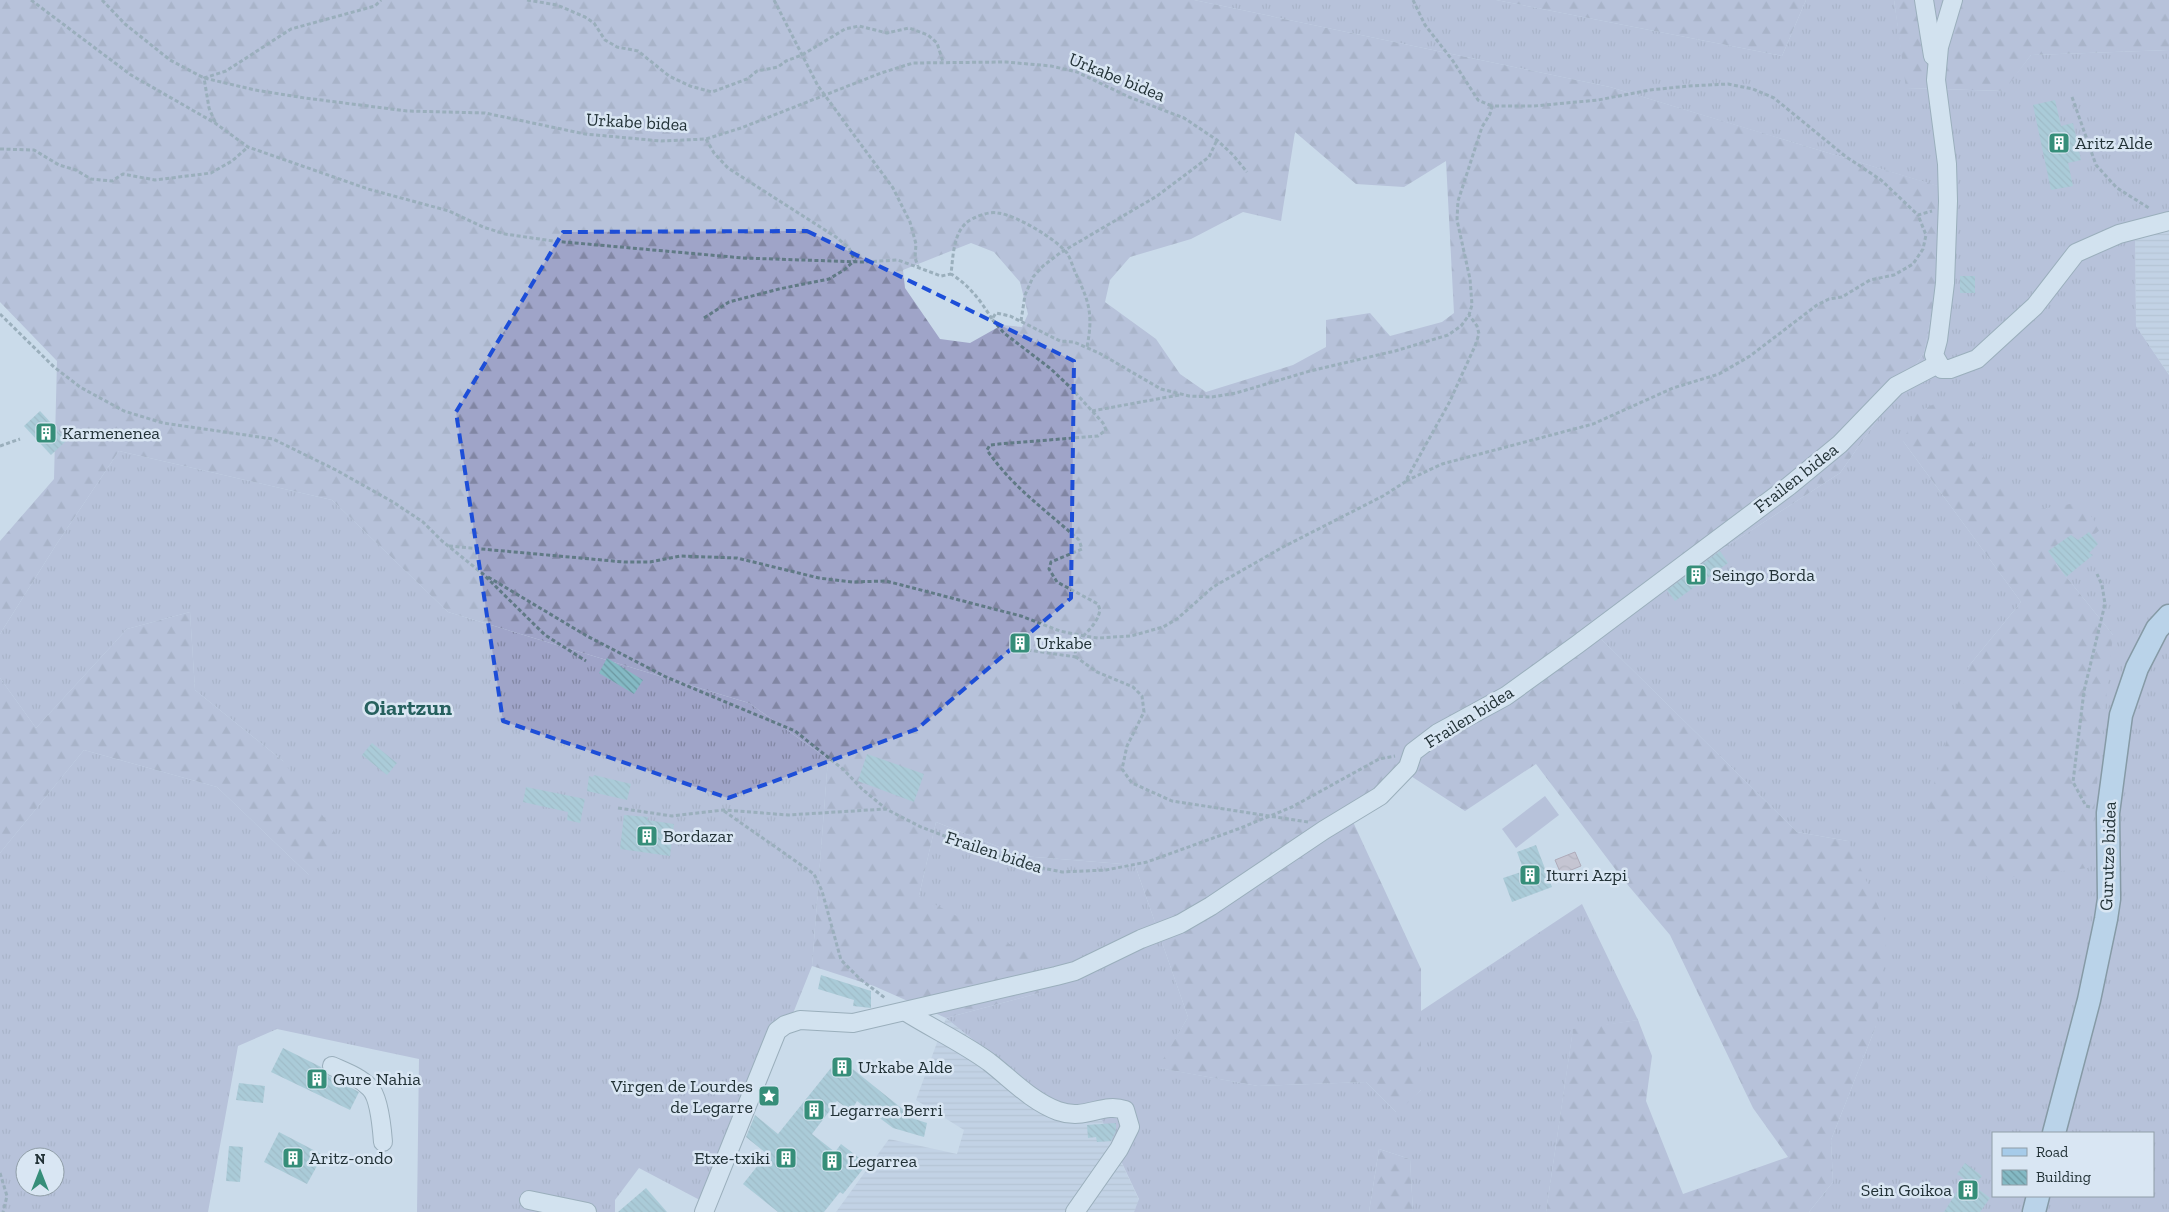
<svg xmlns="http://www.w3.org/2000/svg" width="2169" height="1212" viewBox="0 0 2169 1212" font-family="'Zilla Slab',serif">
  <defs>
    <pattern id="farmland-rules" width="6" height="5" patternUnits="userSpaceOnUse" patternTransform="scale(1.25)"><rect width="6" height="5" fill="#b8c8df"/><path d="M0 2.5h6" fill="none" stroke="#9eacc0"/></pattern>
    <pattern id="grass-tufts" width="24" height="20" patternUnits="userSpaceOnUse" patternTransform="scale(1.25)"><rect width="24" height="20" fill="#9fa4c8"/><path d="M3 7l-1-3M5 7V3M7 7l1-3M15 17l-1-3M17 17v-4M19 17l1-3" fill="none" stroke="#8186a3"/></pattern>
    <pattern id="forest-firs" width="22" height="20" patternUnits="userSpaceOnUse" patternTransform="scale(1.25)"><rect width="22" height="20" fill="#9fa4c8"/><path d="M5 1l3.5 6h-7zM16 11l3.5 6h-7z" fill="#8186a3"/></pattern>
    <pattern id="water-waves" width="16" height="10" patternUnits="userSpaceOnUse" patternTransform="scale(1.25)"><rect width="16" height="10" fill="#bfaab5"/><path d="M0 5q4-4 8 0t8 0" fill="none" stroke="#9b8b94"/></pattern>
    <pattern id="building-back-hatch" width="6" height="6" patternUnits="userSpaceOnUse" patternTransform="scale(1.25)"><rect width="6" height="6" fill="#84b9c4"/><path d="M-1 5l2 2M0 0l6 6M5-1l2 2" fill="none" stroke="#6c97a0"/></pattern>
  </defs>
  <rect width="100%" height="100%" fill="#cadbea"/>
  <g fill="url(#farmland-rules)">
    <path d="M 2169,227 L 2169,375 L 2136,326 L 2135,235 Z"/>
    <path d="M 946,1018 L 1058,1108 L 1096,1108 L 1139,1200 L 1134,1212 L 836,1212 L 889,1139 L 957,1154 L 964,1130 L 916,1100 Z"/>
  </g>
  <g fill="url(#grass-tufts)" fill-rule="evenodd">
    <path d="M 1194,0 L 1496,0 L 1782,56 L 1806,0 L 1894,0 L 1907,88 L 2003,91 L 2031,55 L 2169,50 L 2169,227 L 2135,235 L 2136,326 L 2169,375 L 2169,1212 L 1809,1212 L 1833,1182 L 1831,1140 L 1876,1026 L 1848,841 L 1797,832 L 1594,632 L 1840,473 L 1924,353 L 1954,191 L 1610,87 ZM 1903,441 L 2036,520 L 2056,564 L 2113,635 L 1968,667 L 2021,602 ZM 1993,1133 L 2153,1133 L 2153,1196 L 1993,1196 Z"/>
    <path d="M 119,451 L 332,500 L 448,612 L 749,703 L 828,759 L 812,966 L 715,1208 L 639,1168 L 615,1200 L 615,1212 L 417,1212 L 419,1059 L 277,1029 L 238,1046 L 208,1212 L 0,1212 L 0,853 L 84,750 L 217,787 L 309,875 L 283,761 L 195,690 L 190,612 L 127,629 L 36,728 L 0,678 L 0,634 L 56,545 ZM 25,1157 L 55,1157 L 55,1187 L 25,1187 Z"/>
    <path d="M 936,822 L 1022,856 L 1135,865 L 1188,1017 L 1159,1068 L 1258,1086 L 1366,1082 L 1396,1112 L 1421,1090 L 1421,1011 L 1582,904 L 1638,1020 L 1573,1030 L 1546,1212 L 1413,1212 L 1410,1159 L 1379,1149 L 1369,1212 L 1134,1212 L 1139,1199 L 1096,1108 L 1058,1108 L 946,1018 L 1039,993 L 919,896 Z"/>
  </g>
  <g fill="url(#forest-firs)" fill-rule="evenodd">
    <path d="M 0,0 L 1194,0 L 1610,87 L 1955,191 L 1924,353 L 1840,473 L 1594,632 L 1797,832 L 1848,841 L 1888,928 L 1876,1026 L 1831,1140 L 1833,1182 L 1809,1212 L 1546,1212 L 1573,1029 L 1638,1020 L 1652,1056 L 1646,1101 L 1683,1194 L 1788,1157 L 1753,1108 L 1670,935 L 1622,878 L 1536,764 L 1465,811 L 1400,769 L 1348,811 L 1421,969 L 1421,1090 L 1397,1113 L 1366,1082 L 1258,1086 L 1158,1068 L 1188,1017 L 1135,865 L 1022,856 L 936,822 L 919,896 L 1034,957 L 1039,993 L 946,1018 L 874,986 L 812,966 L 828,759 L 749,703 L 448,612 L 332,500 L 119,451 L 56,545 L 0,634 L 0,541 L 54,479 L 57,361 L 0,302 ZM 1295,132 L 1356,184 L 1404,187 L 1446,161 L 1454,313 L 1442,322 L 1390,336 L 1370,313 L 1326,320 L 1326,347 L 1293,365 L 1206,392 L 1180,374 L 1156,339 L 1105,302 L 1110,280 L 1130,257 L 1191,239 L 1243,212 L 1281,221 ZM 971,243 L 994,252 L 1020,282 L 1028,314 L 1022,327 L 1002,325 L 970,343 L 940,339 L 905,288 L 903,270 Z"/>
    <path d="M 1496,0 L 1806,0 L 1782,56 Z"/>
    <path d="M 1894,0 L 2169,0 L 2169,50 L 2031,55 L 2004,91 L 1906,88 Z"/>
    <path d="M 1938,402 L 2029,511 L 2082,502 L 2100,530 L 2056,564 L 2113,635 L 2088,868 L 1989,880 L 1927,808 L 1968,667 L 2021,602 L 1903,441 L 1916,413 Z"/>
    <path d="M 190,612 L 195,690 L 283,761 L 344,845 L 309,875 L 217,787 L 84,750 L 0,853 L 0,678 L 36,728 L 127,629 Z"/>
    <path d="M 1379,1149 L 1410,1159 L 1413,1212 L 1369,1212 Z"/>
  </g>
  <path fill="#9fa4c8" d="M 1545,796 L 1559,815 L 1516,848 L 1502,829 Z"/>
  <path fill="url(#water-waves)" stroke="#8d717f" d="M 1575,852 L 1581,866 L 1561,874 L 1555,860 Z"/>
  <g fill="url(#building-back-hatch)">
    <path d="M 2055,100 L 2061,126 L 2073,123 L 2081,160 L 2068,163 L 2073,186 L 2051,190 L 2033,105 Z"/>
    <rect x="1960" y="276" width="15" height="17"/>
    <path d="M 40,411 L 67,440 L 51,455 L 24,426 Z"/>
    <path d="M 2089,532 L 2098,544 L 2089,553 L 2093,555 L 2066,577 L 2048,551 L 2071,535 L 2078,540 Z"/>
    <path d="M 1720,551 L 1728,563 L 1675,601 L 1667,590 Z"/>
    <path d="M 1015,633 L 1030,637 L 1025,652 L 1011,648 Z"/>
    <path d="M 607,658 L 643,680 L 634,694 L 599,673 Z"/>
    <path d="M 372,743 L 397,763 L 387,775 L 362,755 Z"/>
    <path d="M 867,754 L 924,774 L 914,802 L 858,781 Z"/>
    <path d="M 594,775 L 631,784 L 627,800 L 587,791 L 589,776 L 593,777 Z"/>
    <path d="M 526,787 L 585,799 L 580,823 L 567,820 L 568,812 L 523,802 Z"/>
    <path d="M 624,815 L 648,817 L 647,820 L 674,824 L 670,856 L 620,849 Z"/>
    <path d="M 1536,845 L 1552,887 L 1512,902 L 1503,878 L 1524,871 L 1517,852 Z"/>
    <path d="M 821,975 L 871,991 L 871,1008 L 853,1006 L 854,1000 L 818,989 Z"/>
    <path d="M 283,1048 L 321,1067 L 327,1075 L 359,1092 L 350,1110 L 271,1072 Z"/>
    <path d="M 839,1058 L 905,1111 L 902,1115 L 927,1123 L 924,1137 L 893,1128 L 857,1101 L 851,1111 L 837,1101 L 812,1134 L 835,1152 L 841,1144 L 867,1164 L 843,1194 L 840,1192 L 824,1212 L 778,1212 L 743,1184 L 767,1154 L 746,1137 L 755,1115 L 778,1134 Z"/>
    <path d="M 239,1083 L 265,1086 L 263,1103 L 236,1100 Z"/>
    <path d="M 1116,1123 L 1116,1131 L 1111,1141 L 1097,1142 L 1096,1137 L 1088,1138 L 1087,1125 Z"/>
    <path d="M 279,1132 L 323,1155 L 307,1184 L 264,1162 Z"/>
    <path d="M 229,1146 L 243,1147 L 240,1182 L 226,1181 Z"/>
    <path d="M 1965,1163 L 1982,1176 L 1974,1186 L 1957,1174 Z"/>
    <path d="M 1965,1179 L 1990,1198 L 1980,1212 L 1944,1212 Z"/>
    <path d="M 646,1188 L 667,1212 L 618,1212 Z"/>
  </g>
  <g fill="none" stroke-linecap="round" stroke-linejoin="round">
    <g stroke="#607a85" stroke-width="20">
      <g id="minor">
        <path d="M 1924,0 L 1933,56"/>
        <path d="M 1953,0 L 1939,47 L 1936,80 L 1947,164 L 1948,201 L 1945,283 L 1938,340 L 1934,355 L 1942,369 L 1950,369 L 1977,359 L 2035,306 L 2076,253 L 2119,234 L 2169,221"/>
        <path d="M 906,1012 C 933,1029 963,1043 989,1062 C 1011,1079 1031,1101 1058,1111 C 1086,1121 1102,1102 1125,1110 L 1130,1127 L 1119,1149 L 1075,1212"/>
        <path d="M 332,1066 C 345,1072 360,1077 370,1088 C 379,1097 382,1129 383,1142"/>
        <path d="M 529,1200 L 587,1212"/>
        <path d="M 704,1212 L 777,1031 L 785,1025 L 800,1020 L 853,1023 L 1056,976 L 1075,971 L 1141,939 L 1180,924 L 1211,906 L 1324,830 L 1380,796 L 1408,767 L 1413,752 L 1438,733 L 1506,696 L 1578,644 L 1789,486 L 1840,444 L 1896,386 L 1938,364"/>
      </g>
    </g>
    <g stroke="#334c54" stroke-width="25">
      <g id="major">
        <path d="M 2054,1133 L 2089,1000 L 2106,919 L 2109,899 L 2108,813 L 2121,715 L 2137,668 L 2157,629 L 2169,616"/>
        <path d="M 2034,1212 L 2038,1196"/>
      </g>
    </g>
    <g stroke="#607a85" stroke-width="3" stroke-dasharray="4 2.5" stroke-linecap="butt">
      <path d="M 31,0 L 131,75 L 215,123 L 248,147 L 368,189 L 449,211 L 483,227 L 505,234 L 553,241 L 743,258 L 862,262 L 898,260 L 941,276 L 951,274"/>
      <path d="M 102,0 L 125,24 L 170,60 L 204,78 L 255,90 L 305,98 L 407,111 L 485,113 L 585,134 L 661,141 L 706,139 L 741,128 L 881,73 L 913,63 L 1006,62 L 1051,66 L 1077,72 L 1129,97 L 1184,118 L 1217,140 L 1233,155 L 1247,172"/>
      <path d="M 527,0 L 557,5 L 585,17 L 594,23 L 605,40 L 617,47 L 638,51 L 669,76 L 690,86 L 712,92 L 747,79 L 757,71 L 778,67 L 786,61 L 802,55 L 845,29 L 859,26 L 887,33 L 909,28 L 928,35 L 937,43 L 943,62"/>
      <path d="M 774,0 L 818,86 L 893,188 L 910,222 L 916,244 L 915,258 L 918,266"/>
      <path d="M 1413,0 L 1425,25 L 1453,61 L 1478,100 L 1492,106"/>
      <path d="M 2072,97 L 2096,165 L 2117,188 L 2149,208"/>
      <path d="M 215,122 L 209,108 L 204,78 L 226,71 L 291,29 L 375,6 L 381,0"/>
      <path d="M 706,139 L 714,153 L 728,168 L 836,237 L 849,248 L 855,261"/>
      <path d="M 0,149 L 34,150 L 59,165 L 76,170 L 91,179 L 112,181 L 123,174 L 155,180 L 211,173 L 232,161 L 248,147"/>
      <path d="M 0,314 L 54,367 L 80,387 L 124,411 L 163,423 L 273,439 L 336,470 L 393,502 L 423,522 L 442,541 L 483,574 L 545,635 L 586,661"/>
      <path d="M 704,318 L 729,302 L 779,289 L 829,279 L 844,270 L 854,261"/>
      <path d="M 992,319 C 981,301 969,285 951,274 C 953,258 953,235 966,223 C 973,217 989,211 998,213 C 1016,215 1056,239 1067,253 C 1071,259 1073,268 1076,274 C 1090,303 1093,316 1087,347"/>
      <path d="M 1021,321 L 1025,295 L 1033,277 L 1043,266 L 1060,253 L 1157,196 L 1209,157 L 1217,140"/>
      <path d="M 1092,411 L 1179,395"/>
      <path d="M 0,446 L 20,439"/>
      <path d="M 1406,481 L 1442,464 L 1593,424 L 1673,388 L 1719,374 L 1750,356 L 1817,305 L 1829,299 L 1842,297 L 1870,280 L 1894,275 L 1913,264 L 1923,249 L 1926,235 L 1918,215"/>
      <path d="M 449,546 L 624,562 L 650,562 L 680,556 L 737,558 L 819,578 L 852,582 L 886,581 L 1021,616 L 1060,631 L 1084,636 L 1098,638 L 1131,636 L 1163,627 L 1177,619 L 1213,587 L 1283,547 L 1383,496 L 1405,482 L 1449,403 L 1475,346 L 1479,334 L 1477,326 L 1469,315"/>
      <path d="M 488,577 L 587,636 L 666,677 L 795,731 L 844,770 L 862,789 L 885,808"/>
      <path d="M 1021,649 L 1076,657"/>
      <path d="M 2090,807 L 2086,806 L 2073,782 L 2084,691 L 2105,604 L 2102,585 L 2097,574"/>
      <path d="M 618,808 L 672,816 L 724,810 L 788,815 L 886,809 L 921,827 L 1013,862 L 1062,872 L 1106,870 L 1147,862 L 1238,829 L 1292,807 L 1379,759 L 1395,756"/>
      <path d="M 724,811 L 814,874 L 822,891 L 841,960 L 860,979 L 885,998"/>
      <path d="M 1308,822 L 1172,801 L 1132,783 L 1122,769 L 1127,746 L 1144,712 L 1142,696 L 1133,687 L 1097,672 L 1076,657 C 1072,640 1088,635 1095,622 C 1098,618 1099,614 1100,610 L 1098,604 L 1057,582 L 1049,569 L 1051,562 L 1082,549 L 1079,540 C 1047,511 1012,487 987,450 L 990,445 L 999,444 L 1098,436 L 1106,430 L 1103,423 L 1072,389 L 1051,369 L 1004,333 L 992,319 L 996,313 L 1010,316 L 1060,341 L 1074,342 L 1099,353 L 1161,389 L 1189,396 L 1212,397 L 1236,393 L 1310,371 L 1395,351 L 1448,335 L 1461,326 L 1469,315 L 1472,305 L 1470,279 L 1457,220 L 1458,201 L 1482,127 L 1490,114 L 1492,106 L 1534,106 L 1598,100 L 1650,90 L 1689,86 L 1728,84 L 1753,89 L 1774,98 L 1845,156 L 1881,180 L 1918,215 L 1932,211"/>
      <path d="M 0,1173 L 7,1196 L 3,1212"/>
    </g>
    <use href="#minor" stroke="#dceaf6" stroke-width="18"/>
    <use href="#major" stroke="#a6cbe9" stroke-width="22"/>
  </g>
  <path d="M0 0H2169V1212H0ZM 807,231 L 1074,361 L 1071,598 L 917,729 L 728,798 L 503,721 L 456,412 L 563,232 Z" fill="#cadbea" fill-opacity=".55" fill-rule="evenodd"/>
  <path fill="none" stroke="#1d4ed8" stroke-width="4" stroke-dasharray="10 6" stroke-linejoin="round" d="M 807,231 L 1074,361 L 1071,598 L 917,729 L 728,798 L 503,721 L 456,412 L 563,232 Z"/>
  <defs>
    <g id="building-square" transform="scale(1.125)"><rect x="-9" y="-9" width="18" height="18" rx="4" fill="#368e79" stroke="#d9e6f3"/><path d="M-4-6H4V6H1V3H-1V6H-4ZM-2.5-4.3h1.7v1.8h-1.7ZM.8-4.3h1.7v1.8H.8ZM-2.5-1h1.7V.8h-1.7ZM.8-1h1.7V.8H.8Z" fill="#fff"/></g>
    <g id="sight-square" transform="scale(1.125)"><rect x="-9" y="-9" width="18" height="18" rx="4" fill="#368e79" stroke="#d9e6f3"/><path d="M0-6L1.8-2.2L6-1.7L2.9 1.2L3.7 5.4L0 3.3L-3.7 5.4L-2.9 1.2L-6-1.7L-1.8-2.2Z" fill="#fff"/></g>
  </defs>
  <g fill-rule="evenodd">
    <use href="#building-square" x="2059" y="143"/>
    <use href="#building-square" x="46" y="433"/>
    <use href="#building-square" x="1696" y="575"/>
    <use href="#building-square" x="1020" y="643"/>
    <use href="#building-square" x="647" y="836"/>
    <use href="#building-square" x="1530" y="875"/>
    <use href="#building-square" x="842" y="1067"/>
    <use href="#building-square" x="317" y="1079"/>
    <use href="#sight-square" x="769" y="1096"/>
    <use href="#building-square" x="814" y="1110"/>
    <use href="#building-square" x="293" y="1158"/>
    <use href="#building-square" x="786" y="1158"/>
    <use href="#building-square" x="832" y="1161"/>
    <use href="#building-square" x="1968" y="1190"/>
  </g>
  <g text-anchor="middle" dominant-baseline="central" stroke-width="5" stroke-linejoin="round" paint-order="stroke">
    <g font-size="18" fill="#223237" stroke="#d9e6f3">
      <text transform="translate(1117 77) rotate(22)">Urkabe bidea</text>
      <text transform="translate(637 122) rotate(3)">Urkabe bidea</text>
      <text transform="translate(1796 478) rotate(-38)">Frailen bidea</text>
      <text transform="translate(1469 717) rotate(-32)">Frailen bidea</text>
      <text transform="translate(994 852) rotate(18)">Frailen bidea</text>
      <text transform="translate(2108 856) rotate(-88)">Gurutze bidea</text>
    </g>
    <g font-size="18" fill="#223237" stroke="#d9e6f3" text-anchor="start">
      <text x="2075" y="143">Aritz Alde</text>
      <text x="62" y="433">Karmenenea</text>
      <text x="1712" y="575">Seingo Borda</text>
      <text x="1036" y="643">Urkabe</text>
      <text x="663" y="836">Bordazar</text>
      <text x="1546" y="875">Iturri Azpi</text>
      <text x="858" y="1067">Urkabe Alde</text>
      <text x="333" y="1079">Gure Nahia</text>
      <text x="753" y="1086" text-anchor="end">Virgen de Lourdes<tspan x="753" dy="21">de Legarre</tspan></text>
      <text x="830" y="1110">Legarrea Berri</text>
      <text x="309" y="1158">Aritz-ondo</text>
      <text x="770" y="1158" text-anchor="end">Etxe-txiki</text>
      <text x="848" y="1161">Legarrea</text>
      <text x="1952" y="1190" text-anchor="end">Sein Goikoa</text>
    </g>
    <g font-size="22" font-weight="bold" fill="#26605e" stroke="#d9e6f3">
      <text x="408" y="707">Oiartzun</text>
    </g>
  </g>
  <rect x="1992" y="1132" width="162" height="65" fill="#d9e6f3" stroke="#909ea8"/>
  <rect x="2002" y="1148" width="25" height="8" fill="#a6cbe9" stroke="#909ea8"/>
  <text x="2036" y="1157" font-size="15" fill="#223237">Road</text>
  <rect x="2002" y="1170" width="25" height="15" fill="url(#building-back-hatch)" stroke="#909ea8"/>
  <text x="2036" y="1182" font-size="15" fill="#223237">Building</text>
  <g transform="translate(40 1172)"><circle r="24" fill="#d9e6f3" stroke="#909ea8"/>
  <path d="M0-4L9 19L0 12L-9 19Z" fill="#368e79"/>
  <text y="-8" font-size="14" font-weight="bold" text-anchor="middle" fill="#223237">N</text>
  </g>
</svg>
